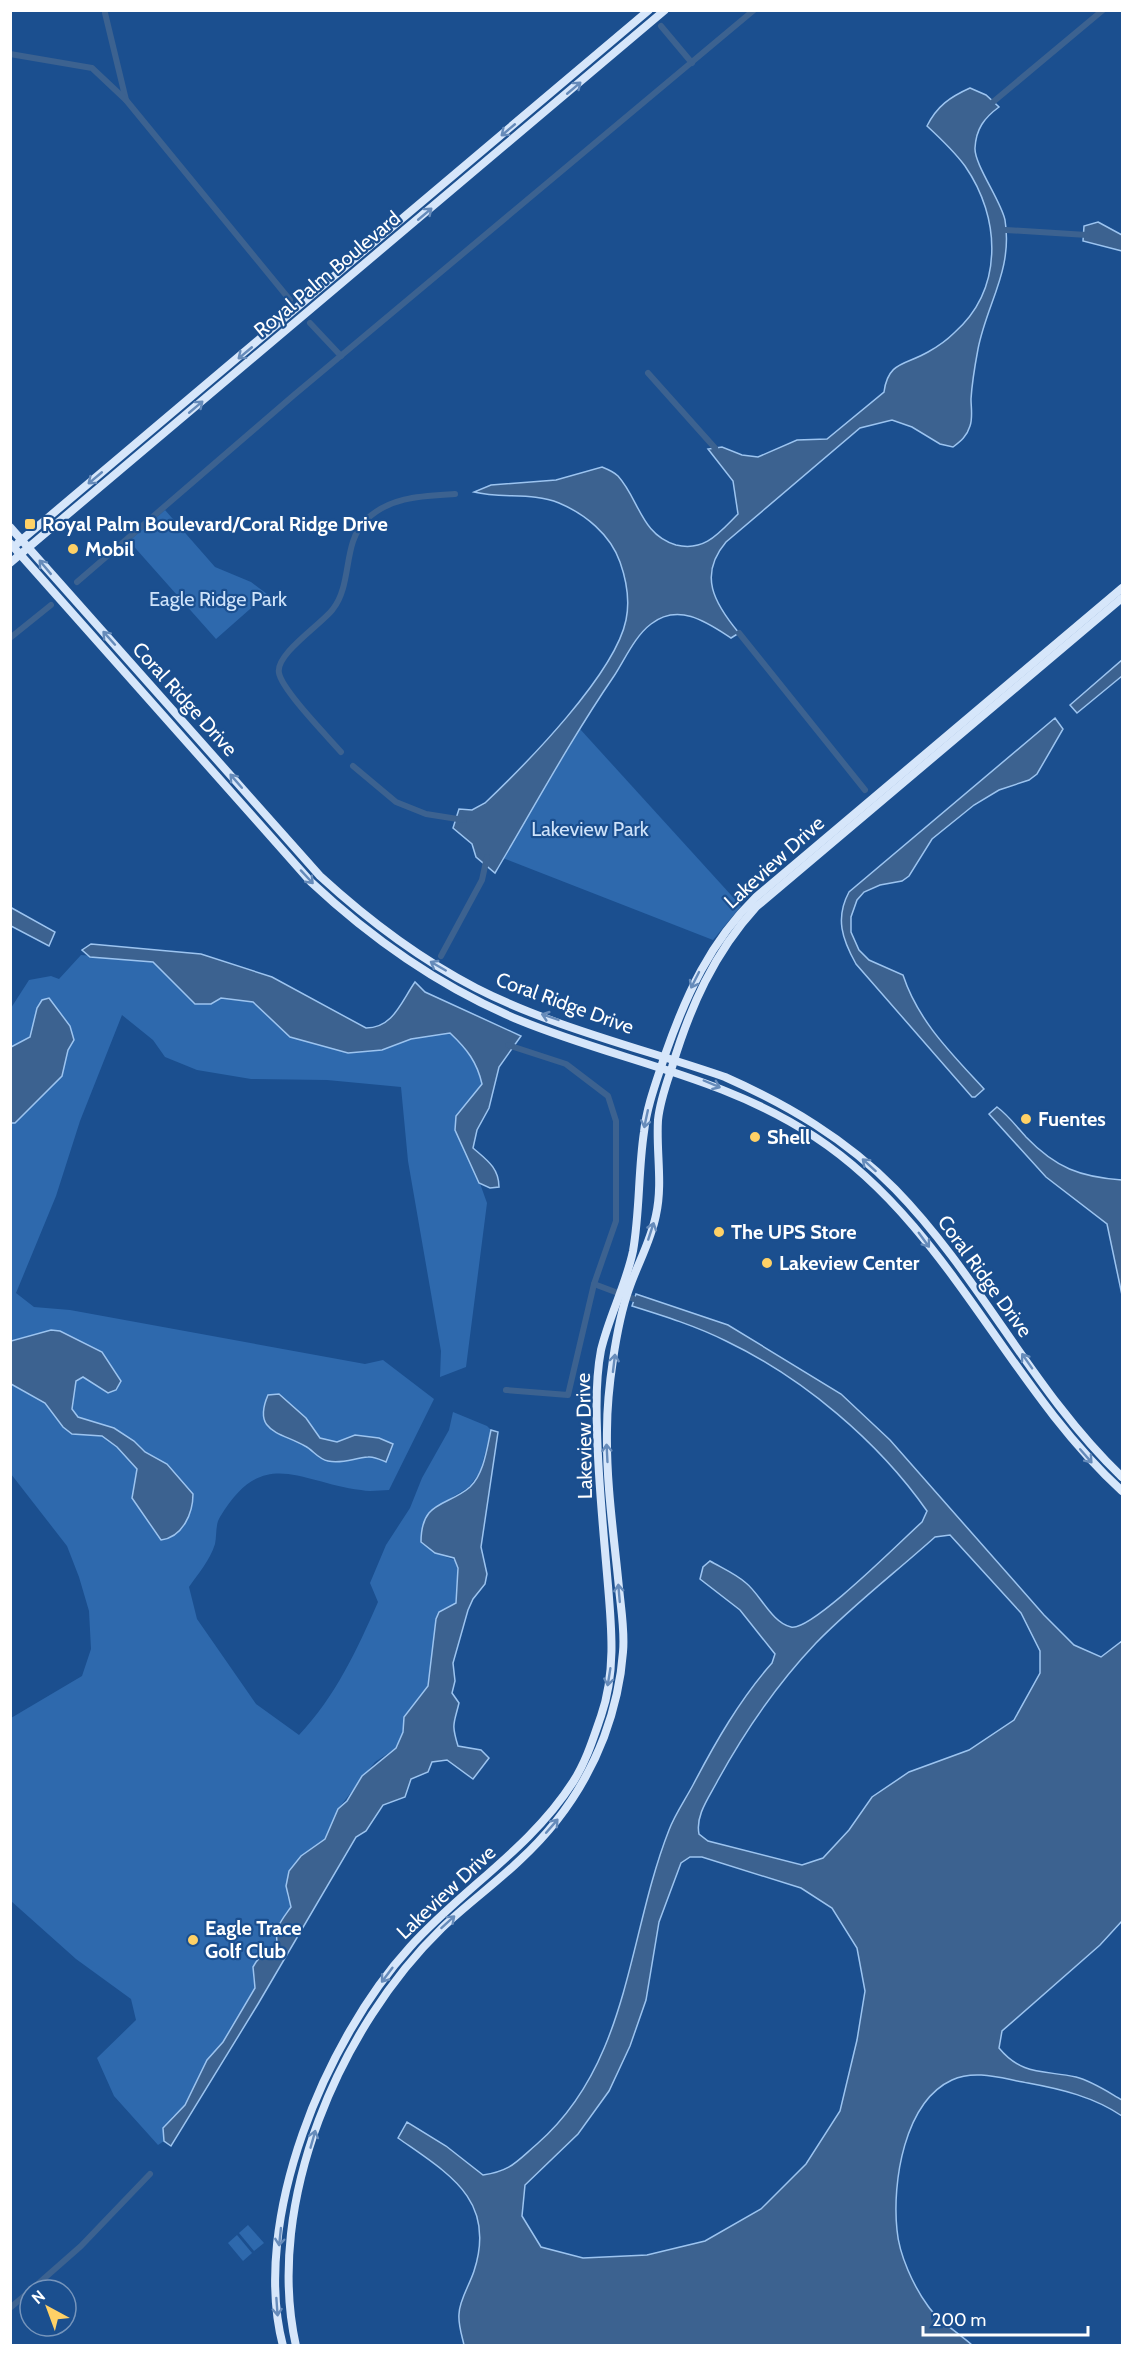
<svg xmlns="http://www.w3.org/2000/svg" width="1133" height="2356" viewBox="0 0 1133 2356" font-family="Cabin,sans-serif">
  <rect width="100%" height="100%" fill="#1b4f8f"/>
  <g fill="#2e69ad">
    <path d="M 165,510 L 215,567 L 251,582 L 267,594 L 216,639 L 129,541 Z"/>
    <path d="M 580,729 L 741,906 L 713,940 L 503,858 Z"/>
    <path d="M 81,955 L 152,961 L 195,1002 L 261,993 L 386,1045 L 456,1014 L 487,1069 L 468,1150 L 487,1203 L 466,1367 L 440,1377 L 441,1351 L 408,1161 L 401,1087 L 327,1080 L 251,1079 L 197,1070 L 165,1057 L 153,1040 L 122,1015 L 80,1121 L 56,1196 L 16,1293 L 34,1307 L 70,1310 L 365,1364 L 383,1360 L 434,1399 L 389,1490 C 380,1490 370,1492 361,1490 C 299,1482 263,1445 220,1517 C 215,1525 217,1535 215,1544 C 210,1560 198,1574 189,1587 L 197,1619 L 256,1704 L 299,1735 C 335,1697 357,1650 378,1602 L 370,1583 L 386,1545 L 410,1508 L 422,1478 L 449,1430 L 453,1412 L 487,1426 L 491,1430 L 480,1472 L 469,1487 L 430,1511 L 435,1553 L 457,1561 L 458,1596 L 456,1603 L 439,1612 L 428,1686 L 404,1717 L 403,1732 L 396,1748 L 375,1762 L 338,1809 L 325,1839 L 317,1845 L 287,1895 L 291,1907 C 281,1920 273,1929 279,1947 L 263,1954 L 253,1975 L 255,1988 L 223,2042 L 207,2060 L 185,2105 L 181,2113 L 173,2116 L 163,2135 L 164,2141 L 158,2145 L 114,2096 L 97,2058 L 136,2020 L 131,1999 L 76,1959 L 11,1901 L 11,1718 L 82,1676 L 91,1649 L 89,1611 L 79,1577 L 67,1546 L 11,1474 L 11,1008 L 29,980 L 51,976 L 59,979 Z"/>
    <path d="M 248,2225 L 264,2243 L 254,2251 L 239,2233 Z"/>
    <path d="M 237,2235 L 252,2253 L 243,2261 L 228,2243 Z"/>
  </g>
  <g fill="#3c6290" stroke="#9cc4f0" stroke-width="1.5" fill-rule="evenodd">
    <path d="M 970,88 L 986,95 L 999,107 C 984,118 976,129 975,148 C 974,164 1001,201 1005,220 C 1013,270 987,303 978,349 C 975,365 972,382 971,399 C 971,407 973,418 970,426 C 967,436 961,441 953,447 L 940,444 L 912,427 L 892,420 L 860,428 L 726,542 C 698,575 714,603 739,633 L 731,638 C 708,623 679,602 651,624 C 635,636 625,659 614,676 C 571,739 534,807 495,873 L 476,857 L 472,844 L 453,828 L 459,809 L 472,810 L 485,803 C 526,764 615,674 626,620 C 630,601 626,579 620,562 C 610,534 585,514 559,503 C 532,492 502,499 474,492 L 491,485 L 556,480 L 602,467 C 607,469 614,472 618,476 C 639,499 641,535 676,545 C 705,552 719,533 738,514 L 733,481 L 708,449 L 722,447 L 742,455 L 758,457 L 797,440 L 827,439 L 884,392 C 888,361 906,365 928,352 C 937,347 947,340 954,333 C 1004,289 1001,218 965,166 C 954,151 940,138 927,126 C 937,106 950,97 970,88 Z"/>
    <path d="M 1098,222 L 1122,235 L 1122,251 L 1083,241 L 1084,226 Z"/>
    <path d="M 1122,660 L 1122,676 L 1077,713 L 1070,705 Z"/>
    <path d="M 1055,718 L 1063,729 L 1037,774 L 1029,780 L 999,790 L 974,805 L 932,839 L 909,876 L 902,881 L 880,885 L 864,892 L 857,900 L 851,917 L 851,932 L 859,950 L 869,960 L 903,975 C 918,1021 951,1053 984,1089 L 975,1097 L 972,1097 L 856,964 C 842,939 835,918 849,892 Z"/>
    <path d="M 10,907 L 55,932 L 49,946 L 11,926 Z"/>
    <path d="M 91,944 L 201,954 L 272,977 L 366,1028 C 393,1028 401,1002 415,982 L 425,992 L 521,1036 L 499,1067 L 489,1108 L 477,1130 L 473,1148 C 487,1160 499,1168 499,1187 L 490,1188 L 479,1183 L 455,1130 L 456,1116 L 482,1084 C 477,1062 467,1049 450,1033 L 411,1039 L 382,1050 L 348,1053 L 290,1037 L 253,1002 L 221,998 L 211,1004 L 195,1004 L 153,962 L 90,957 L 82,950 Z"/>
    <path d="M 49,998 L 70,1026 L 74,1040 L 68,1050 L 62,1076 L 15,1123 L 11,1123 L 11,1047 L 30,1037 L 37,1008 L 42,1000 Z"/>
    <path d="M 997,1107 C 1008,1115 1017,1127 1026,1137 C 1056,1168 1080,1177 1122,1180 L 1122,1295 L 1107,1224 L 1046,1177 L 989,1114 Z"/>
    <path d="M 636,1294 L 728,1325 L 841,1394 L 890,1440 L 1044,1615 L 1074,1645 L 1101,1657 L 1122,1641 L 1122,1921 L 1100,1945 L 1002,2031 L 999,2048 C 1022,2076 1044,2070 1076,2077 C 1092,2081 1108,2092 1122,2100 L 1122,2116 C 1094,2097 1061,2089 1028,2083 C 1003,2079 976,2069 952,2080 C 904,2102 892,2183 897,2230 C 899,2255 914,2287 928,2306 C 938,2321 959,2333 972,2345 L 464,2345 C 462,2336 458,2324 459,2314 C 459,2301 470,2284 474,2271 C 497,2200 449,2174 398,2138 L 407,2122 L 446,2146 L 483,2175 C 511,2171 516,2162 537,2144 C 630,2063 627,1937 669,1830 C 675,1814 685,1800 693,1785 C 715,1743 740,1699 772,1663 L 775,1654 L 740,1610 L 700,1579 L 703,1567 L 710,1561 C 722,1568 736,1574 746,1583 C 760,1594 772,1623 791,1627 C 811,1632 903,1539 922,1522 L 927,1511 C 878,1441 803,1378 726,1341 C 696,1326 664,1316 632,1306 ZM 950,1535 L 1021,1613 L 1040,1651 L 1040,1673 L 1014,1720 L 969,1750 L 909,1772 L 872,1797 L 849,1830 L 823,1858 L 802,1865 L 708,1841 L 699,1834 C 695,1815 710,1796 718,1780 C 745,1731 778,1683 816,1643 C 853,1605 896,1572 935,1537 ZM 690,1857 L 702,1857 L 801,1888 L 832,1908 L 857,1948 L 865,1991 L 857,2040 L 840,2111 L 806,2164 L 761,2209 L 705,2241 L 647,2255 L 583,2258 L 541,2247 L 522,2216 L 525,2185 L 578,2134 L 609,2091 L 630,2046 L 646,2000 L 659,1922 L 681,1863 Z"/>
    <path d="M 51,1330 L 60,1331 L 102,1352 L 121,1381 L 116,1390 L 108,1393 L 83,1377 L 76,1381 L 72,1409 L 78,1417 L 114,1428 L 134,1441 L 145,1452 L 167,1464 L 193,1494 C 193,1513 183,1537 161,1540 L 132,1498 L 137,1469 L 117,1447 L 102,1436 L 72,1434 L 63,1427 L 45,1403 L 11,1384 L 11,1341 Z"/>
    <path d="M 279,1394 L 306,1418 L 320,1438 L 337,1442 L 355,1435 L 379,1438 L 393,1444 L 386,1462 C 381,1460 374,1456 368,1457 C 354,1458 343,1464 328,1461 C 318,1459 313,1450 305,1446 C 280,1432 252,1432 268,1395 Z"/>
    <path d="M 491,1430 L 498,1432 L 481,1547 L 487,1574 L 485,1584 L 473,1599 L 468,1610 L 453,1663 L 455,1681 L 452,1693 L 459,1703 C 454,1724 451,1723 458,1746 L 481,1750 L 489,1758 L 473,1779 L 447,1760 L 432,1762 L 428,1772 L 411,1779 L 405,1797 L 383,1805 L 366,1831 L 356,1837 L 258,2004 L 171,2146 L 164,2141 L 163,2128 L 185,2105 L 207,2060 L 223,2042 L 255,1988 L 253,1967 L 256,1962 L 263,1954 L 278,1946 C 273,1929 281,1921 291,1907 L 286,1886 L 289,1871 L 301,1856 L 325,1839 L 338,1809 L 347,1801 L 362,1776 L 396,1748 L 403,1732 L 404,1717 L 428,1686 L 436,1619 L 439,1612 L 456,1603 L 458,1568 L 454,1558 L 435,1553 L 421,1542 C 421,1500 447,1507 470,1487 C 484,1474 487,1448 491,1430 Z"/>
  </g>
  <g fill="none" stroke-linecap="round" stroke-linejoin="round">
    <g stroke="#3c6290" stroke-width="6">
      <path d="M 105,13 L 126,100"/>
      <path d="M 661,26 L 692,63"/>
      <path d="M 10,54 L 92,68 L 126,100 L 290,300"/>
      <path d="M 993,102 L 1103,10"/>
      <path d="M 1006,230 L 1087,235"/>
      <path d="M 310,323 L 341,356"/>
      <path d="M 648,373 L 715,448"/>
      <path d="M 77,582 L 294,395 L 754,10"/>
      <path d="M 739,633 L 865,790"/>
      <path d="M 10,638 L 51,605"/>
      <path d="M 341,752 C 328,737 282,690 279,673 C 275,654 322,624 333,609 C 353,583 342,543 366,520 C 390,496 424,496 455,494"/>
      <path d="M 353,766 L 396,802 L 426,814 L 464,820"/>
      <path d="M 441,956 L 482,880 L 487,857"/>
      <path d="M 594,1284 L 634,1299"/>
      <path d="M 506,1390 L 568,1395 L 594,1284 L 616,1221 L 616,1121 L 608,1096 L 566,1064 L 508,1045"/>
      <path d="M 31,2290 L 81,2246 L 150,2174"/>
      <path d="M 10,2308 L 30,2291"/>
    </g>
    <g stroke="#d6e6fa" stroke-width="8">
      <path d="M 10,527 L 320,876 C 368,920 418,958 476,988 C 552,1027 644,1049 725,1077 C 788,1105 846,1139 895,1189 C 980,1276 1033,1392 1122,1477"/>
      <path d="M 10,543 L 311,882 C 373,940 440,987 519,1020 C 619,1061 723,1076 815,1137 C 948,1224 1007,1386 1122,1491"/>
      <path d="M 18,543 L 649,10"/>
      <path d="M 10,563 L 665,10"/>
      <path d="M 283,2346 C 250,2220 326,2039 410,1947 C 462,1889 530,1849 573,1782 C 586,1762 593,1739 601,1716 C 617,1670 611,1622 607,1574 C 603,1526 598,1478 597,1430 C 596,1404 596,1376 601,1350 C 609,1316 626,1285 633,1251 C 640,1211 638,1172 644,1132 C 647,1105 657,1080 665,1055 C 686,995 710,942 756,897 L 1122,588"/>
      <path d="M 296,2346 C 264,2202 340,2027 442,1928 C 467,1904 495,1884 520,1860 C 557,1826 586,1784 604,1737 C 614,1710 621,1680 623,1652 C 625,1631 621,1609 619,1588 C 614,1536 606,1483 607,1430 C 607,1392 616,1325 629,1289 C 637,1265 651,1241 656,1215 C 663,1183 656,1152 658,1120 C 660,1101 666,1085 672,1067 C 690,1007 714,953 756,907 L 1122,598"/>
    </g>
  </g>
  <defs><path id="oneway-shaft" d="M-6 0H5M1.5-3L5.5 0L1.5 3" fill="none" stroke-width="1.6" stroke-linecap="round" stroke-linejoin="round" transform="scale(1.5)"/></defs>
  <g stroke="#668bba">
    <use href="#oneway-shaft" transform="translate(574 88) rotate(-40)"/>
    <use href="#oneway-shaft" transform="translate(508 130) rotate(140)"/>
    <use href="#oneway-shaft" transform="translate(425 214) rotate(-40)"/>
    <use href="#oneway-shaft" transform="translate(245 353) rotate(140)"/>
    <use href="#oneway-shaft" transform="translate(196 407) rotate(-40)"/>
    <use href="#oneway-shaft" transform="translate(95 478) rotate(140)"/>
    <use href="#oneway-shaft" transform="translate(45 567) rotate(-130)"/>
    <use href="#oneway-shaft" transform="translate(109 638) rotate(-132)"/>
    <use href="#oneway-shaft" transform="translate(236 781) rotate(-131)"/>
    <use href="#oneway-shaft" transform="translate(307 877) rotate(47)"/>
    <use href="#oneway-shaft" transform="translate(438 966) rotate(-150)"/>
    <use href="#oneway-shaft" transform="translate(695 980) rotate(117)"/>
    <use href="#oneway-shaft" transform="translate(550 1017) rotate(-161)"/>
    <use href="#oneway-shaft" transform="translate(712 1084) rotate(23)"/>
    <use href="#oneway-shaft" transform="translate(646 1119) rotate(102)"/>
    <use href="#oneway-shaft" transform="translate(869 1165) rotate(-138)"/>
    <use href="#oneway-shaft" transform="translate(651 1231) rotate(-72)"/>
    <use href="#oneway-shaft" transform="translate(924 1240) rotate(54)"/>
    <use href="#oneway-shaft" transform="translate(1027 1361) rotate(-125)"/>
    <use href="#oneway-shaft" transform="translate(614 1363) rotate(-83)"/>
    <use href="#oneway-shaft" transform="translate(607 1453) rotate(-93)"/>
    <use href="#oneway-shaft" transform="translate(1086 1456) rotate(49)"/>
    <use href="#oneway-shaft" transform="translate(619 1593) rotate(-95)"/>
    <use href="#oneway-shaft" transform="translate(609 1677) rotate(99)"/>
    <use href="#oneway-shaft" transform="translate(552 1826) rotate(-49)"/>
    <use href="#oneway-shaft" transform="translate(448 1922) rotate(-42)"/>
    <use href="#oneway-shaft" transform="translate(387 1975) rotate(127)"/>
    <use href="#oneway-shaft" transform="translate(313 2139) rotate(-74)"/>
    <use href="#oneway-shaft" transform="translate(280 2237) rotate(96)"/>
    <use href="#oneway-shaft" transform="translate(277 2307) rotate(86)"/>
  </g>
  <g fill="#ffd166" stroke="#1b4f8f" stroke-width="2">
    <rect x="24" y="518" width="12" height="12" rx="3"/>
    <circle cx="73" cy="549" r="6"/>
    <circle cx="1026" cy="1119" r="6"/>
    <circle cx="755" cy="1137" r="6"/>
    <circle cx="719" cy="1232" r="6"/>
    <circle cx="767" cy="1263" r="6"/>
    <circle cx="193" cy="1940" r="6"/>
  </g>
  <g text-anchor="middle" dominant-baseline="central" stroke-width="4.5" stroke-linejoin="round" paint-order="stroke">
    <g font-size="20" fill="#fff" stroke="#1b4f8f">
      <text transform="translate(327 274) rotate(-40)">Royal Palm Boulevard</text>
      <text transform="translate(185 699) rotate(48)">Coral Ridge Drive</text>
      <text transform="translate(774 862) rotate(-42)">Lakeview Drive</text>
      <text transform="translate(565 1003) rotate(20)">Coral Ridge Drive</text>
      <text transform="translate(985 1276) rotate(54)">Coral Ridge Drive</text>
      <text transform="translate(584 1436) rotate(-91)">Lakeview Drive</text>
      <text transform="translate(446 1892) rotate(-43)">Lakeview Drive</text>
    </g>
    <g font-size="20" font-weight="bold" fill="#fff" stroke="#1b4f8f" text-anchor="start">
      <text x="42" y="524">Royal Palm Boulevard/Coral Ridge Drive</text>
      <text x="85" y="549">Mobil</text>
      <text x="1038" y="1119">Fuentes</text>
      <text x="767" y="1137">Shell</text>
      <text x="731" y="1232">The UPS Store</text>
      <text x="779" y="1263">Lakeview Center</text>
      <text x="205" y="1928">Eagle Trace<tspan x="205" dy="23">Golf Club</tspan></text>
    </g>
    <g font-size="20" fill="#cfe3fa" stroke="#1b4f8f">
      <text x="218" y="599">Eagle Ridge Park</text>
      <text x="590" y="829">Lakeview Park</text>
    </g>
  </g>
  <rect width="1133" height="2356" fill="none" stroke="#ffffff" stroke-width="24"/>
  <g transform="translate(48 2308) rotate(319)"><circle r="28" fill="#1b4f8f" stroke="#7695bc" stroke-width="1.5"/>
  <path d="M0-4.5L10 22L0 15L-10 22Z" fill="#ffd166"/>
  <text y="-9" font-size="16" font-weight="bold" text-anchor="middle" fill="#ffffff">N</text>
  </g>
  <path d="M923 2326v9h165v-9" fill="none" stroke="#ffffff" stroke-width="3"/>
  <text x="932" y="2326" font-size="18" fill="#ffffff" stroke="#1b4f8f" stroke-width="4.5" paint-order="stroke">200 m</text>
</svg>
